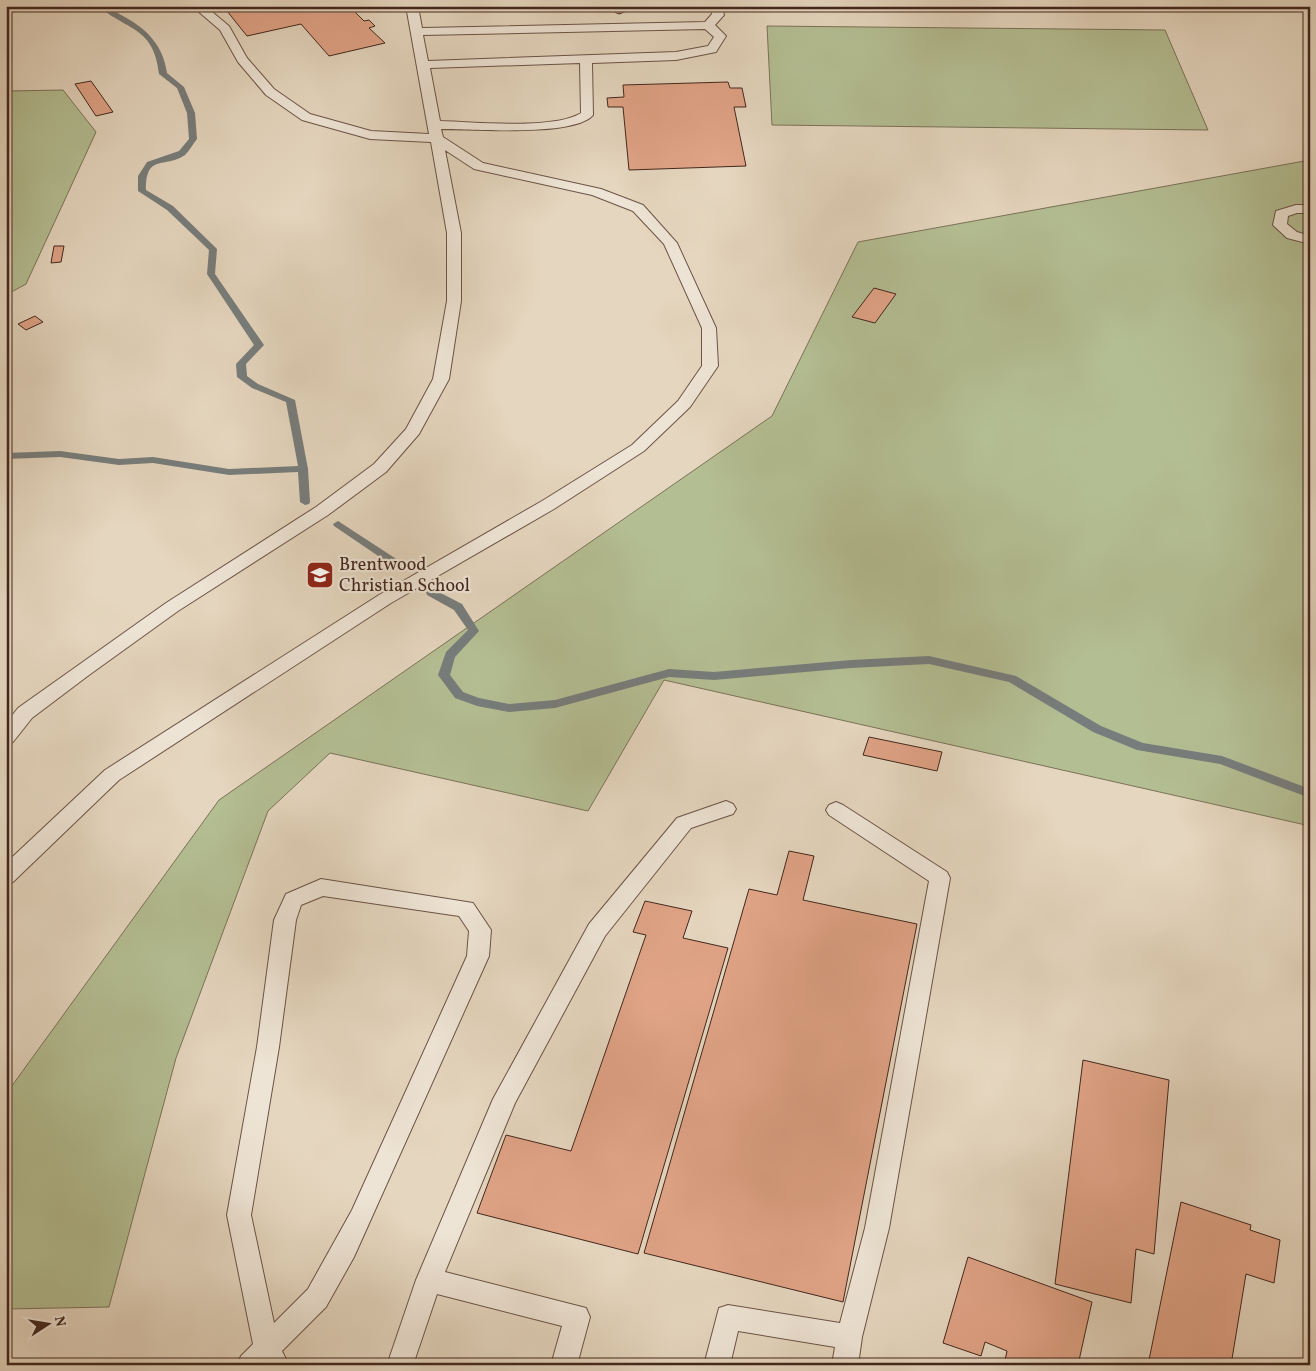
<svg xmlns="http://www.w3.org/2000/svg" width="1316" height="1371" viewBox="0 0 1316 1371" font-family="Vollkorn,serif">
  <rect width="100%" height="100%" fill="#e5d6bf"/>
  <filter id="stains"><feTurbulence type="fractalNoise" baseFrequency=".004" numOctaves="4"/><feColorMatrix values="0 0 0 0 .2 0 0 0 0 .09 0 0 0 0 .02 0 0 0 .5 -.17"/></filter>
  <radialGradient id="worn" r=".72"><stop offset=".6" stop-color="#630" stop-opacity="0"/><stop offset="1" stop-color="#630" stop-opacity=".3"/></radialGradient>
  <g fill="#b4be93" stroke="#7b7258">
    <path d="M 767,26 L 1165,30 L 1208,130 L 772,125 Z"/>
    <path d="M 63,90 L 96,132 L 26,284 L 6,295 L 6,91 Z"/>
    <path d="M 1310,160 L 1310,826 L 664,680 L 588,811 L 330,753 L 268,811 L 176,1058 L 109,1307 L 6,1309 L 6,1094 L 219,800 L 772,416 L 858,242 Z"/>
  </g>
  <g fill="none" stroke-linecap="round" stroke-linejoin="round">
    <g fill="#777d7c" fill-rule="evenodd">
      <path d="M 98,6 C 108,6 114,11 123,16 C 147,29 163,45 167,73 L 184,87 L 195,113 L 197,139 C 193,144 189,151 185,155 C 164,169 146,153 146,190 L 173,206 L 217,249 L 215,274 L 264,345 L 246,364 L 247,376 L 258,384 L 295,400 L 308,469 L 310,502 L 309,504 L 305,505 L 300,502 L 298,472 L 229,475 L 153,463 L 119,465 L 60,457 L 6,459 L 6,453 L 60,451 L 119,459 L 153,457 L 229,469 L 298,466 L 286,402 L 252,388 L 237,377 L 236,364 L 254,345 L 207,274 L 209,250 L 167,210 L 138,191 L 138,176 L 147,162 L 179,151 L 189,139 L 187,113 L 177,88 L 159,74 C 154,27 128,31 98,6 Z"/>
      <path d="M 338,521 L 404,564 L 405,566 L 404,568 L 396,568 L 334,526 L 333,524 Z"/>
      <path d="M 431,588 L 462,604 L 479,631 L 455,657 L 450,675 L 463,692 L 479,698 L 509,704 L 555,700 L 669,669 L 714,672 L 851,660 L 929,656 L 1016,676 L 1101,726 L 1143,743 L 1222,756 L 1310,789 L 1310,798 L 1220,764 L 1137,750 L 1093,732 L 1009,682 L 929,664 L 851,668 L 714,680 L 669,677 L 555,708 L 509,712 L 477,706 L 455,698 L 438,675 L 446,652 L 468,630 L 454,610 L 427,595 L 426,592 Z"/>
    </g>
  </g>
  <g fill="#e0a386" stroke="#42271d">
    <path d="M 223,6 L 381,6 L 355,12 L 364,21 L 369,20 L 375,26 L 369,28 L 385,43 L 329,56 L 301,24 L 247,36 Z"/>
    <path d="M 590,6 L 640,6 L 619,14 L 608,9 L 600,12 Z"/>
    <path d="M 91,81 L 113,112 L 96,116 L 75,84 Z"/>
    <path d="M 728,82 L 730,88 L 742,88 L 746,107 L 734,107 L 746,166 L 629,170 L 623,107 L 608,107 L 607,98 L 624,97 L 623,85 Z"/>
    <path d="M 54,246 L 64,246 L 61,262 L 51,263 Z"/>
    <path d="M 874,288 L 896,294 L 875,323 L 852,317 Z"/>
    <path d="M 35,316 L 43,322 L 26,330 L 18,324 Z"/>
    <path d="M 869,737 L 942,752 L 937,771 L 863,755 Z"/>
    <path d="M 789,851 L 814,856 L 803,900 L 917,924 L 843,1302 L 644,1253 L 749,889 L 777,895 Z"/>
    <path d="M 645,901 L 692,911 L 683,938 L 728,948 L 638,1254 L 477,1213 L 506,1135 L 571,1151 L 646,935 L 633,932 Z"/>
    <path d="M 1083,1060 L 1169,1080 L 1154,1254 L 1136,1249 L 1131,1303 L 1055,1284 Z"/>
    <path d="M 1181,1202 L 1251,1225 L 1250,1230 L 1280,1240 L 1274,1283 L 1246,1274 L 1231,1365 L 1148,1365 Z"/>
    <path d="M 968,1257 L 1092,1302 L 1078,1365 L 1004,1365 L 1007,1351 L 985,1342 L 981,1356 L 943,1343 Z"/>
  </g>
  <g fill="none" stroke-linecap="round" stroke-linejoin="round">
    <g stroke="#6b5346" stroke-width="2">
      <g id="lane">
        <path d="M 192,6 L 205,6 L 229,26 L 247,58 L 274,89 L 310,114 L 371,131 L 429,134 L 406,6 L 418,6 L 422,28 L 705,22 L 712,14 L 710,6 L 722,6 L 724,15 L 715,25 L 726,36 L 716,52 L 676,60 L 592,63 L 593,115 C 575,137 471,129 441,129 L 443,137 L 483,163 L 601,189 L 643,205 L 677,243 L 716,328 L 718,366 L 690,407 L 644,451 L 554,509 L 391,603 L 119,780 L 13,882 L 6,884 L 6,863 L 105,770 L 379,595 L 542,501 L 632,445 L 678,401 L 702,366 L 702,328 L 664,244 L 633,211 L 592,195 L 474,169 L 445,150 L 461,233 L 461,301 L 449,379 L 419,434 L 386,472 L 328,515 L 178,611 L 89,675 L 32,718 L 13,742 L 6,744 L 6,723 L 18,708 L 166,603 L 316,507 L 374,464 L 406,429 L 433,379 L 447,301 L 447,233 L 431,142 L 370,139 L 302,120 L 266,95 L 238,62 L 220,30 ZM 705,29 L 714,37 L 708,46 L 676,52 L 428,61 L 423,35 ZM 580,63 L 581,113 C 553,130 474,122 440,121 L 430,68 Z"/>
        <path d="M 1296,205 L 1310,205 L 1310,213 L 1297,213 L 1288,216 L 1287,224 L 1297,232 L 1310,236 L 1310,244 L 1287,238 L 1273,225 L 1276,211 Z"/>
        <path d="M 726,801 L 733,804 L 736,809 L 733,814 L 691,828 L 605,936 L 515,1103 L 445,1272 L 586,1308 L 590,1317 L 577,1365 L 551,1365 L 562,1326 L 437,1294 L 413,1365 L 387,1365 L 416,1280 L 493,1099 L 589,924 L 677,818 Z"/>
        <path d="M 836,802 L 843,805 L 947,872 L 950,878 L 889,1228 L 862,1337 L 858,1365 L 832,1365 L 835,1347 L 738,1331 L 730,1365 L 704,1365 L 719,1308 L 728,1305 L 840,1323 L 865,1228 L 929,881 L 829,815 L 826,810 L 829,805 Z"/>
        <path d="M 321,879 L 473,903 L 491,930 L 489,956 L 354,1257 L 326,1307 L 282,1351 L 289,1365 L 237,1365 L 241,1356 L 253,1344 L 227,1215 L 257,1047 L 274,920 L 286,894 ZM 323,896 L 459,916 L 469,931 L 467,956 L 352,1210 L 308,1289 L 274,1323 L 251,1215 L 279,1047 L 296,920 L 301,905 Z"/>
      </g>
    </g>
    <use href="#lane" fill="#eee4d5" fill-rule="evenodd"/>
  </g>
  <defs>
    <g id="school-square" transform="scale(1.4375)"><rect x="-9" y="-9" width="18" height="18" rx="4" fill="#8f2418" stroke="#eee4d5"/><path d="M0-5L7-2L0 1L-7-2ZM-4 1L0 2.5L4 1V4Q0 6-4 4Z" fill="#fff"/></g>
  </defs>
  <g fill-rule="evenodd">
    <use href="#school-square" x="320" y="575"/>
  </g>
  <g text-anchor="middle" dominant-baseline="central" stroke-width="4.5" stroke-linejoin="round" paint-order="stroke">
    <g font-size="18" fill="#42271d" stroke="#eee4d5" text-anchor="start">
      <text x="339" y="565">Brentwood<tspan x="339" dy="21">Christian School</tspan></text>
    </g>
  </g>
  <rect width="1316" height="1371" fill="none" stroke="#e5d6bf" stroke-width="25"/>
  <rect x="8" y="8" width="1301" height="1356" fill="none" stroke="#42271d" stroke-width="2.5"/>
  <rect x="12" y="12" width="1291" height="1346" fill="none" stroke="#42271d"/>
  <g transform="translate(48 1324) rotate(78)" stroke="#eee4d5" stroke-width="4" paint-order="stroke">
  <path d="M0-4L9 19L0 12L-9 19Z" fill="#42271d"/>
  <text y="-8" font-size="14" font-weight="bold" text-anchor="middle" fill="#42271d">N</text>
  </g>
  <rect width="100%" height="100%" filter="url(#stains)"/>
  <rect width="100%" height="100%" fill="url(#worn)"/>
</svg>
